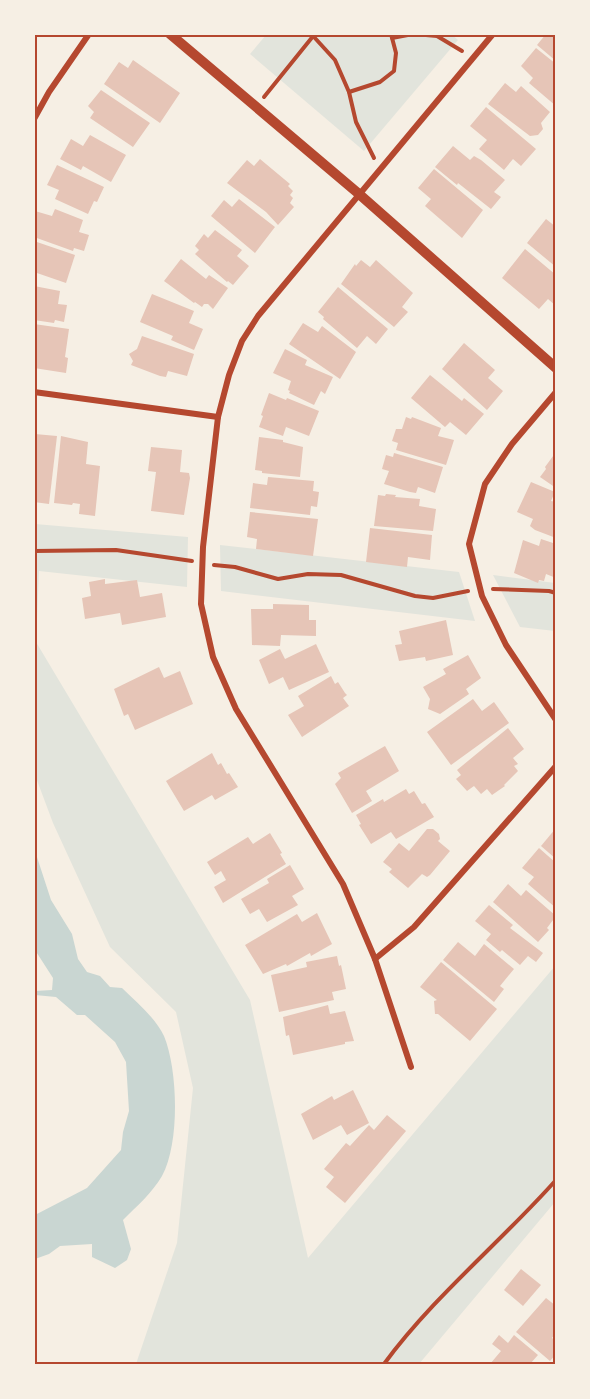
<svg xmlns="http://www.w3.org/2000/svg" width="590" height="1399" viewBox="0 0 590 1399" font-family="'Fira Sans',sans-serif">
  <rect width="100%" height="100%" fill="#f6efe4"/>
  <g fill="#e2e4dc">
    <path d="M 451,34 L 458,40 L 364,151 L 250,54 L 266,35 Z"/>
    <path d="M 35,524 L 188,537 L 187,587 L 39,571 L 36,642 L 250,1000 L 308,1258 L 555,966 L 555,1202 L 419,1364 L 136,1364 L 177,1243 L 193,1088 L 176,1012 L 110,947 L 53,823 L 35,775 Z"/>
    <path d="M 220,545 L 459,572 L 475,621 L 221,591 Z"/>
    <path d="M 493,575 L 555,583 L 555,631 L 520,627 Z"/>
  </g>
  <path fill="#c9d6d2" d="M 35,851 L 51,900 L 72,934 L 78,959 L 87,972 L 100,976 L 110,987 L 122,988 C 136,1002 155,1017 164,1036 C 178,1070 180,1143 162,1176 C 152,1193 137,1206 123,1220 L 131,1249 L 127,1260 L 115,1268 L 92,1257 L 92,1244 L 60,1246 L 49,1254 L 35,1259 L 35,1215 L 87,1188 L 121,1150 L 123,1132 L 129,1111 L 126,1062 L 115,1042 L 85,1015 L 77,1015 L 56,997 L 35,995 L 35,991 L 52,990 L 53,978 L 35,950 Z"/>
  <g fill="#e6c5b7">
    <path d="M 546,34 L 556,34 L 556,61 L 537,45 Z"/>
    <path d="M 536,48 L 556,64 L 556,106 L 529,83 L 533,78 L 521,66 Z"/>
    <path d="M 133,60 L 180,93 L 160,123 L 104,84 L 119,62 L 128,68 Z"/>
    <path d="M 505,83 L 516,92 L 521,86 L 550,112 L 541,123 L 543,129 L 538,135 L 530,136 L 488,104 Z"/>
    <path d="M 101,90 L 150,123 L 133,147 L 90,118 L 94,112 L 88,106 Z"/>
    <path d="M 486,107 L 536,149 L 521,166 L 513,159 L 504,170 L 479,149 L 487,140 L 470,126 Z"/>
    <path d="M 90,135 L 126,155 L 111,182 L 83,166 L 81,170 L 60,159 L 71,139 L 83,146 Z"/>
    <path d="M 453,146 L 470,160 L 474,156 L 481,160 L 505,180 L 494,192 L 501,197 L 491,209 L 458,183 L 457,185 L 435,167 Z"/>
    <path d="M 260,159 L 290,184 L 288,186 L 293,191 L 290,195 L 293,198 L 290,203 L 294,207 L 278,225 L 266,212 L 227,183 L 247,160 L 254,166 Z"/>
    <path d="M 57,165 L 104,187 L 97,202 L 94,201 L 88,214 L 55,199 L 59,190 L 47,185 Z"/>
    <path d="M 434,169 L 483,210 L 462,238 L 425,206 L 431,199 L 418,188 Z"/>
    <path d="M 239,199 L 275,227 L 255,253 L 211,216 L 224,200 L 232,207 Z"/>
    <path d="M 55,209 L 83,220 L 79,232 L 89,235 L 84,251 L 74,248 L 73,251 L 34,237 L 35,211 L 52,216 Z"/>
    <path d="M 546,219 L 556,227 L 556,267 L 527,243 Z"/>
    <path d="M 215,230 L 242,250 L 237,256 L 249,266 L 233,285 L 228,281 L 227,282 L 195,254 L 199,250 L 195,246 L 204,234 L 208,238 Z"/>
    <path d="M 34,241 L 75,255 L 66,283 L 34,272 Z"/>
    <path d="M 525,249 L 556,275 L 556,306 L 548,299 L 539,309 L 502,278 Z"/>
    <path d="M 181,259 L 206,279 L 209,275 L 228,288 L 213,309 L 208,304 L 204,304 L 202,307 L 195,302 L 194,303 L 164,281 Z"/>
    <path d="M 361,260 L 370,267 L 376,260 L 413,293 L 402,307 L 408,312 L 394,327 L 341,284 L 355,264 L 356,266 Z"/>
    <path d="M 34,286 L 60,291 L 58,304 L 67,305 L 64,322 L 55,320 L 54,323 L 34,320 Z"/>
    <path d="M 338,287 L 388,329 L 376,344 L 367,336 L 357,348 L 323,319 L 324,317 L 318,312 Z"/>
    <path d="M 152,294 L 194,311 L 189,323 L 203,329 L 194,350 L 171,340 L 173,336 L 140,322 Z"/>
    <path d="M 303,323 L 318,332 L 322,326 L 356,352 L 340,379 L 289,344 Z"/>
    <path d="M 34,324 L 69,329 L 65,357 L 68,358 L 66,373 L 34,368 Z"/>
    <path d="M 142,336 L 194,354 L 187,376 L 168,371 L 166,377 L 160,376 L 131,365 L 133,361 L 129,354 L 137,349 Z"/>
    <path d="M 464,343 L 495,370 L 488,378 L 503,391 L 487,410 L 442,369 Z"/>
    <path d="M 285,349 L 307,360 L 305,365 L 333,377 L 325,394 L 321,391 L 314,405 L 289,393 L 290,391 L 288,390 L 291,381 L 273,373 Z"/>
    <path d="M 430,375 L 462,401 L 464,398 L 484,414 L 466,435 L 450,422 L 445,427 L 411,398 Z"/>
    <path d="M 269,393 L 286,400 L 287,398 L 319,411 L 309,436 L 286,427 L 283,436 L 259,427 L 263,416 L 261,415 Z"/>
    <path d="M 406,417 L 411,419 L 412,417 L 441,428 L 438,436 L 454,440 L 446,465 L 396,450 L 398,443 L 392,441 L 396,429 L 402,429 Z"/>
    <path d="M 35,434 L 57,436 L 49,504 L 34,502 Z"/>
    <path d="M 61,436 L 88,442 L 86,464 L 100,466 L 95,516 L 79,514 L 80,504 L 73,503 L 72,505 L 54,503 Z"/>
    <path d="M 259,437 L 283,440 L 283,442 L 303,447 L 300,477 L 262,473 L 262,471 L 255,470 Z"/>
    <path d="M 151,447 L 182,450 L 180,472 L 189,473 L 190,478 L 184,515 L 151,511 L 156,472 L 148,471 Z"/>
    <path d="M 556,452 L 556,488 L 540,477 L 546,469 L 545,467 Z"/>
    <path d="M 394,453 L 443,467 L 435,493 L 418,487 L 416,493 L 410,492 L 384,484 L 389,471 L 382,469 L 386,455 L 393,457 Z"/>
    <path d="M 268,477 L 314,481 L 313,491 L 319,492 L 317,507 L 311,506 L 310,515 L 250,508 L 253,483 L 267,485 Z"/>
    <path d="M 531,482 L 555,492 L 551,501 L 556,502 L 556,538 L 535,530 L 530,526 L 533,519 L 517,512 Z"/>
    <path d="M 386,494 L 396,495 L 395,497 L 420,499 L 419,506 L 436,509 L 433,531 L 374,526 L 378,495 L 385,496 Z"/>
    <path d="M 250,512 L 318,519 L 313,556 L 256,549 L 257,539 L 247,537 Z"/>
    <path d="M 370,528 L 432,535 L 430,560 L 408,557 L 407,567 L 366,562 Z"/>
    <path d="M 541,539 L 556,544 L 556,578 L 546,574 L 544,581 L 539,580 L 538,583 L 514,573 L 523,540 L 539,546 Z"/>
    <path d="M 105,579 L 105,584 L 137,580 L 140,597 L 162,593 L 166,617 L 122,625 L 120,613 L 85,619 L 82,598 L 91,596 L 89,582 Z"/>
    <path d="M 273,604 L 309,605 L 309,620 L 316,620 L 316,636 L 281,635 L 280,646 L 252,645 L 251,609 L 273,609 Z"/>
    <path d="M 446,620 L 453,655 L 426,661 L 425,657 L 399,661 L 395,645 L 402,644 L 399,631 Z"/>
    <path d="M 316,644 L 329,672 L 289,690 L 283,677 L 269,684 L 259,660 L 280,649 L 285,659 Z"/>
    <path d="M 468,655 L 481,678 L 466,689 L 469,694 L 440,714 L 428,709 L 430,699 L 423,687 L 446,674 L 443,669 Z"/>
    <path d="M 159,667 L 164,678 L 180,671 L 193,704 L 135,730 L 128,714 L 124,716 L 114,689 Z"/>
    <path d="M 331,676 L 335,684 L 338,682 L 345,693 L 347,695 L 343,698 L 349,706 L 302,737 L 288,715 L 304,706 L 298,696 Z"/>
    <path d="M 473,699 L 482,711 L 494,702 L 509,723 L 451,765 L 427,732 Z"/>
    <path d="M 508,728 L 524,749 L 513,758 L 518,764 L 514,766 L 518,771 L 504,785 L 505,786 L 492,795 L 487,789 L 481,794 L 474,786 L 467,791 L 456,779 L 461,775 L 457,770 Z"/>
    <path d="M 385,746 L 399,771 L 366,791 L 372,801 L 352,813 L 335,784 L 341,778 L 338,773 Z"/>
    <path d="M 212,753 L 218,765 L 221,763 L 227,774 L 229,773 L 238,787 L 215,800 L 212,795 L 184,811 L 166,781 Z"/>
    <path d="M 406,789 L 409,794 L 414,791 L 422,804 L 425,803 L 434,817 L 396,839 L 391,832 L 371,844 L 359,825 L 361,824 L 356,815 L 383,799 L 384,802 Z"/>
    <path d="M 556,828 L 556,859 L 541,846 Z"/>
    <path d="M 427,829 L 433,829 L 439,834 L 440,839 L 438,841 L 450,851 L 430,875 L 427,877 L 422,874 L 408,888 L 389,872 L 392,869 L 383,862 L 399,843 L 409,851 Z"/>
    <path d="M 270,833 L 282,853 L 280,854 L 286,864 L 223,903 L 214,887 L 226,880 L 221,871 L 215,875 L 207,862 L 248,837 L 253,844 Z"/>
    <path d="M 539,848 L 556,863 L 556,908 L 528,884 L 534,877 L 522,868 Z"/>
    <path d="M 290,865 L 304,889 L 292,896 L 298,905 L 267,922 L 259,909 L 250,914 L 241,899 L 269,883 L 267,879 Z"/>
    <path d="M 508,884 L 521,896 L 526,890 L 556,916 L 547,928 L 549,930 L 538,942 L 493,902 Z"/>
    <path d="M 489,905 L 513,925 L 510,928 L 543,953 L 536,962 L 528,956 L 520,965 L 502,950 L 500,952 L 486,940 L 491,934 L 475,921 Z"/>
    <path d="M 317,913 L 332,944 L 311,956 L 310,953 L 287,966 L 286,964 L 263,974 L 245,945 L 297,914 L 302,922 Z"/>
    <path d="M 458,942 L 475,956 L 484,944 L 514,969 L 500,986 L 504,989 L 494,1002 L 443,960 Z"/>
    <path d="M 337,956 L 339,966 L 341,965 L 346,989 L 332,992 L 334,1000 L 279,1012 L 271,975 L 307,967 L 306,962 Z"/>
    <path d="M 441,962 L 497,1009 L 470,1041 L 438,1014 L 435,1014 L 434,1001 L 437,1000 L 420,987 Z"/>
    <path d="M 328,1005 L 330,1014 L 345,1011 L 354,1041 L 345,1042 L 345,1044 L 293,1055 L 289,1035 L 286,1036 L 283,1017 Z"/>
    <path d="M 353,1090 L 369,1123 L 347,1135 L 341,1125 L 313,1140 L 301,1114 L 332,1096 L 334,1100 Z"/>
    <path d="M 387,1115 L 406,1131 L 345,1203 L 326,1187 L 334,1177 L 324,1169 L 346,1143 L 350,1146 L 369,1125 L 374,1130 Z"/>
    <path d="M 521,1269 L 541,1285 L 523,1306 L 504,1290 Z"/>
    <path d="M 546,1298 L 556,1306 L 556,1336 L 554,1335 L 552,1338 L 556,1341 L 556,1354 L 550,1361 L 516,1332 Z"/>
    <path d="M 499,1335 L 508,1343 L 514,1335 L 538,1355 L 530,1364 L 490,1364 L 501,1351 L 492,1344 Z"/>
  </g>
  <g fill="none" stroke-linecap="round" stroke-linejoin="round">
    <g stroke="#b5482f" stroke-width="4">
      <path d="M 415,34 L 437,36 L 462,51"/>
      <path d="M 314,37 L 335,60 L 349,92 L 356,122 L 374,158"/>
      <path d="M 392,38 L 413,34"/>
      <path d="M 349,92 L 380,82 L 394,71 L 396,53 L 391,34"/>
      <path d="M 264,97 L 314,35"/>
      <path d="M 34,551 L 116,550 L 192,561"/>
      <path d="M 214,565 L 235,567 L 278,579 L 308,574 L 341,575 L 415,596 L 433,598 L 468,591"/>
      <path d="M 493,589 L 549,591 L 556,593"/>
      <path d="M 384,1364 C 434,1296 500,1243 556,1180"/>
    </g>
    <g stroke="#b5482f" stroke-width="6">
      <path d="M 34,119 L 49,92 L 89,34"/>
      <path d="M 34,392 L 218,417"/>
      <path d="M 556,392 L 512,444 L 485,484 L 469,544 L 482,596 L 506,645 L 556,720"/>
      <path d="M 375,959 L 414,927 L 556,766"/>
      <path d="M 411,1067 L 375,959 L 343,884 L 236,709 L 213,657 L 201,604 L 203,547 L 218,417 L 229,375 L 242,341 L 258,316 L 493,34"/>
    </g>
    <path stroke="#b5482f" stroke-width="10" d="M 170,34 L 359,194 L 556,368"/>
  </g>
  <rect width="590" height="1399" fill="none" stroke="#f6efe4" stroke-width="72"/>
  <rect x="36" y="36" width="518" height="1327" fill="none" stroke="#b5482f" stroke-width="2"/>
</svg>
